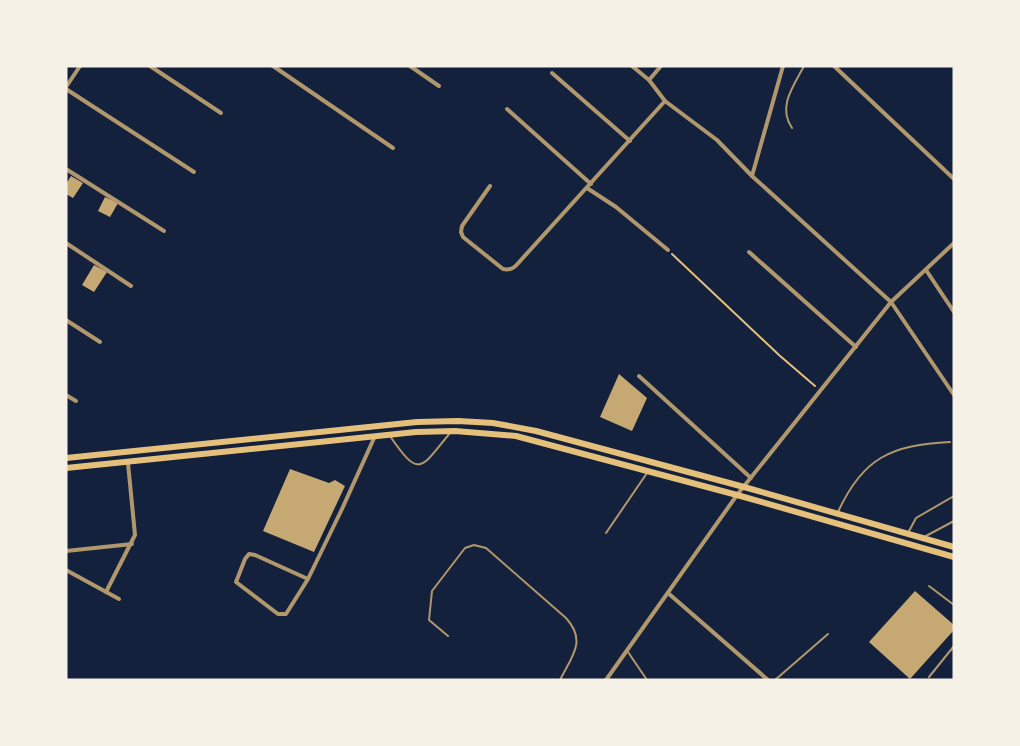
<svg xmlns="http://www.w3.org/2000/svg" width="1020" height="746" viewBox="0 0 1020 746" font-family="'Varela Round',sans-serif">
  <rect width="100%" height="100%" fill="#14213d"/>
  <g fill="#c6a872">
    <path d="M 71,176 L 83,183 L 73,198 L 66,194 L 66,184 Z"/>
    <path d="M 105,197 L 118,203 L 110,217 L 98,211 Z"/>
    <path d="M 94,265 L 107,272 L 94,292 L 82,285 Z"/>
    <path d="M 619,374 L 647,398 L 632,431 L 600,417 Z"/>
    <path d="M 290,469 L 329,483 L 335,480 L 345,486 L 314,552 L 263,531 Z"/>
    <path d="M 915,591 L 954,625 L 954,630 L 910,679 L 869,642 Z"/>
  </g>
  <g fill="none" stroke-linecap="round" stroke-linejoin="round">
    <path stroke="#e5c07b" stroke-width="2" d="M 672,254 L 779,355 L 815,386"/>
    <g stroke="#b1986c" stroke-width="2">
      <path d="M 792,128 C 777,107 794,85 804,66"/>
      <path d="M 390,436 C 420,480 421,468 450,433"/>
      <path d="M 838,512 C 863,457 892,445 950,442"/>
      <path d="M 606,533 L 647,473"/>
      <path d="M 908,533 L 916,518 L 954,496"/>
      <path d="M 924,537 L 954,521"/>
      <path d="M 929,586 L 954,605"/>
      <path d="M 448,636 L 429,620 L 432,591 L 465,548 L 474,545 L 486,548 L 566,618 C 587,641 572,656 560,680"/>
      <path d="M 628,652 L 647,680"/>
      <path d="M 929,677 L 954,646"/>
      <path d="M 775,680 L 828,634"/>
    </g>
    <g stroke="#b1986c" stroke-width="4">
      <path d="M 150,66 L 221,113"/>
      <path d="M 273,66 L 393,148"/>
      <path d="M 410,66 L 439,86"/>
      <path d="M 632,66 L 649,80 L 665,101 L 717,140 L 752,176 L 891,302 L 954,395"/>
      <path d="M 834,66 L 954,179"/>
      <path d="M 552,73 L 630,141"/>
      <path d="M 649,80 L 661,66"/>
      <path d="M 66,87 L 80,66"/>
      <path d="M 66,89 L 194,172"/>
      <path d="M 507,109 L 591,184"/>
      <path d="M 66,169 L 164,231"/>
      <path d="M 752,176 L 783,66"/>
      <path d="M 490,186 L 462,226 L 461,232 L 463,237 L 503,269 C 512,271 516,266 521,260 L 665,101"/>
      <path d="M 587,188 L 616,207 L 668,250"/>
      <path d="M 66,243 L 131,286"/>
      <path d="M 749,252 L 856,347"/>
      <path d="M 926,270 L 954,312"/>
      <path d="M 66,320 L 100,342"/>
      <path d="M 639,376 L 751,478"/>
      <path d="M 66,395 L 76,401"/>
      <path d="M 66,551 L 132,544"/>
      <path d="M 66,570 L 119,599"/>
      <path d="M 308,579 L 255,555 L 249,554 L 245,559 L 236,582 L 278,614 L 286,614 L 308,579 L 342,509 L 375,436"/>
      <path d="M 106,592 L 135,535 L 128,463"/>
      <path d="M 668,593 L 768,680"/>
      <path d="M 606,680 L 737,495 L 891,302 L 954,243"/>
    </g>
    <g stroke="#e5c07b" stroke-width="6">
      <path d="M 66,458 L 417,422 L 458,421 L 493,423 L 536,431 L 744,487 L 954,547"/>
      <path d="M 66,468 L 416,432 L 455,431 L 516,436 L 737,495 L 954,557"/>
    </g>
  </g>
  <rect width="1020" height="746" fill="none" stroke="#f6f1e7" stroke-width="135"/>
</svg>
